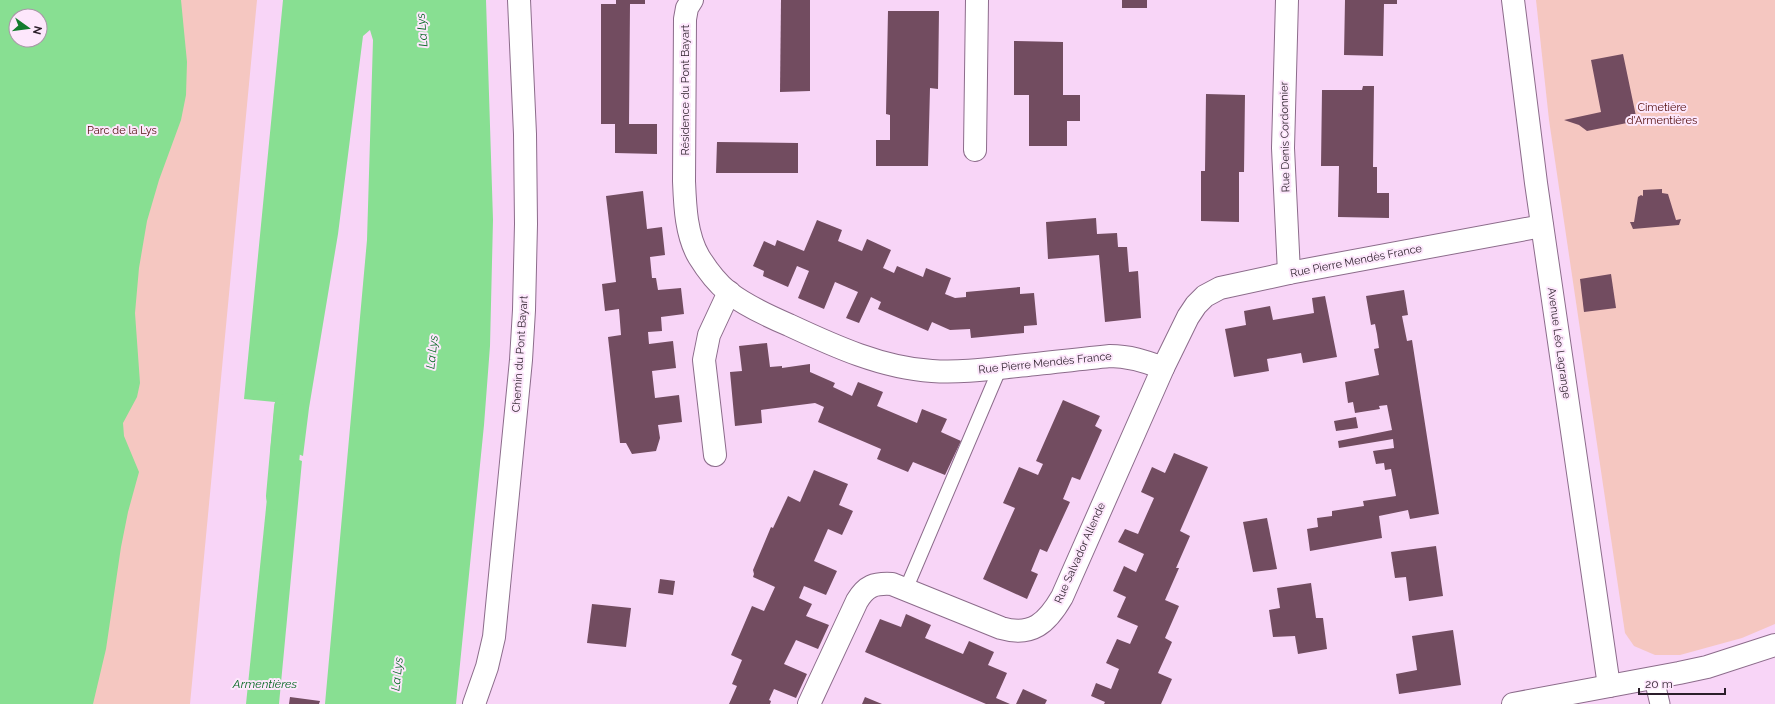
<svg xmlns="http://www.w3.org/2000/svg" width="1775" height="704" viewBox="0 0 1775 704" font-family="Raleway,sans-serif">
  <rect width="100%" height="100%" fill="#f8d5f7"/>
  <g fill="#f5c7c1" fill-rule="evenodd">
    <path d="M 0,0 L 257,0 L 190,704 L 0,704 ZM 16,16 L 40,16 L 40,40 L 16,40 Z"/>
    <path d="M 1536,0 L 1775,0 L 1775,624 L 1742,638 L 1680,655 L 1655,655 L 1634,646 L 1625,633 L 1549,120 Z"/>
  </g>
  <g fill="#88df92" fill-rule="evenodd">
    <path d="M 0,0 L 181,0 L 187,62 L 186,95 L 181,120 L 159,180 L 147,221 L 139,268 L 135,313 L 140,383 L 137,397 L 123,423 L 124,436 L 139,472 L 128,512 L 121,547 L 106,649 L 93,704 L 0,704 ZM 16,16 L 40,16 L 40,40 L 16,40 Z"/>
    <path d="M 283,0 L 486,0 L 493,220 L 490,346 L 484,425 L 456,704 L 325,704 L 367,240 L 373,40 L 370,30 L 363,36 L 338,234 L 309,408 L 303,456 L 286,449 L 270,453 L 275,402 L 244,399 Z"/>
    <path d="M 285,455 L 302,461 L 279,704 L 246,704 L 271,459 Z"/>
  </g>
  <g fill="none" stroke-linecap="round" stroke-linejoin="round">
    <path stroke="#88df92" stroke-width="30" d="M 281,496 L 289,408"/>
  </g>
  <g fill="#724c60">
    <path d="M 616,0 L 645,0 L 645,4 L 630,4 L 629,124 L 657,124 L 657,154 L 615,153 L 615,124 L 601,124 L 601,4 L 616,4 Z"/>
    <path d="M 781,0 L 810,0 L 810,91 L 780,92 Z"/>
    <rect x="1122" y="0" width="25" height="8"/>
    <path d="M 1345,0 L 1397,0 L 1397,4 L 1384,4 L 1383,56 L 1344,55 Z"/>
    <path d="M 888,11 L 939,11 L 938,89 L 930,88 L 928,166 L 876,166 L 876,140 L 890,140 L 890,115 L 886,114 Z"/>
    <path d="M 1014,41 L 1063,42 L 1063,95 L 1080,95 L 1080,121 L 1067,121 L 1067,146 L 1029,146 L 1029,95 L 1014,95 Z"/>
    <path d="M 1623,54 L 1637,121 L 1587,131 L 1579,125 L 1564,120 L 1601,112 L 1591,60 Z"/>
    <path d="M 1363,86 L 1374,86 L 1373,167 L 1377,167 L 1377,193 L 1389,193 L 1389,218 L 1338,217 L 1339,166 L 1321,166 L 1322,90 L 1362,90 Z"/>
    <path d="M 1206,94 L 1245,95 L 1244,172 L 1239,172 L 1239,222 L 1201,221 L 1201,171 L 1205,171 Z"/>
    <path d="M 717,142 L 798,143 L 798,173 L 716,173 Z"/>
    <path d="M 1662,189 L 1662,193 L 1668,194 L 1676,220 L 1681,219 L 1679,225 L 1633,229 L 1630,222 L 1634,222 L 1638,197 L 1641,195 L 1643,196 L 1643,190 Z"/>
    <path d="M 643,191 L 647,229 L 662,227 L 665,255 L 650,257 L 652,278 L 656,278 L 658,290 L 681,288 L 684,314 L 661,317 L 662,331 L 648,332 L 649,344 L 673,341 L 676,368 L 652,371 L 655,398 L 679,395 L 682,422 L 658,425 L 660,438 L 656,451 L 632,454 L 626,443 L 620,443 L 608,337 L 621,335 L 619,309 L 605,311 L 602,284 L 616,282 L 606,196 Z"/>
    <path d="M 1096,218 L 1097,234 L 1117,233 L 1118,247 L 1127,247 L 1129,272 L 1138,271 L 1141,318 L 1105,322 L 1099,255 L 1048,259 L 1046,222 Z"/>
    <path d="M 817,220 L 842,230 L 838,241 L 862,251 L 867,239 L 891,250 L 883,268 L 894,273 L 897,266 L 923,277 L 926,268 L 951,278 L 945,294 L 955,298 L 966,297 L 966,292 L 1020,287 L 1020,294 L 1034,293 L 1037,325 L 1024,326 L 1024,333 L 971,338 L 970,329 L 950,330 L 932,322 L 928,331 L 878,309 L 881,302 L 871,297 L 859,323 L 846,318 L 858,292 L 835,282 L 824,309 L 798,298 L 809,271 L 797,266 L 788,287 L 763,276 L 764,271 L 753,266 L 764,241 L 775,246 L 777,240 L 804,251 Z"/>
    <path d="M 1611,274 L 1616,308 L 1584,312 L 1580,279 Z"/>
    <path d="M 1404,290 L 1408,315 L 1402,316 L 1407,341 L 1412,340 L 1439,514 L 1410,519 L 1408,510 L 1379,516 L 1382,538 L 1310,551 L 1307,529 L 1318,527 L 1317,518 L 1332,516 L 1332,511 L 1364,506 L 1363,501 L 1396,496 L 1391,469 L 1385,470 L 1384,463 L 1376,464 L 1373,451 L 1394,448 L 1393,439 L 1339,448 L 1338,441 L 1392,430 L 1387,405 L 1379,406 L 1380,409 L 1355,413 L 1353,402 L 1348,403 L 1345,382 L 1379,375 L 1374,349 L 1379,348 L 1377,334 L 1375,324 L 1371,325 L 1366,296 Z"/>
    <path d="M 1325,296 L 1337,357 L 1303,363 L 1301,353 L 1267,359 L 1269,371 L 1234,377 L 1225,329 L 1246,325 L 1244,311 L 1270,306 L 1273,320 L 1314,313 L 1312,298 Z"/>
    <path d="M 767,343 L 770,367 L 782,366 L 782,368 L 810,364 L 810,372 L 835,383 L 833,387 L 852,396 L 858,382 L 883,392 L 877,406 L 917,423 L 922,409 L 947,419 L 941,432 L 961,441 L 945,475 L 913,462 L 908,472 L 877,459 L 881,449 L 818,422 L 824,407 L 815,403 L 761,410 L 762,423 L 735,426 L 730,372 L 742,371 L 739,346 Z"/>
    <path d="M 1063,400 L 1100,416 L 1095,426 L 1102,430 L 1080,480 L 1072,477 L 1063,499 L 1070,502 L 1047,552 L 1040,549 L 1031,571 L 1038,574 L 1027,599 L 983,579 L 1015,508 L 1003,503 L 1019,467 L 1038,475 L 1043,464 L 1036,461 Z"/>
    <path d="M 1356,417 L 1358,428 L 1336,431 L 1334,421 Z"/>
    <path d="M 1174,453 L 1208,467 L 1180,531 L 1190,536 L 1176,568 L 1179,568 L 1165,600 L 1179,606 L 1165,638 L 1172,642 L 1158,673 L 1172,679 L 1161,704 L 1104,704 L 1105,702 L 1091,696 L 1096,683 L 1111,689 L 1119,669 L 1106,663 L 1117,639 L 1130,644 L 1138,626 L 1117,617 L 1126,597 L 1113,591 L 1124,566 L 1136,572 L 1144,554 L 1118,542 L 1125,529 L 1138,534 L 1154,498 L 1141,492 L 1152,467 L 1165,473 Z"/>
    <path d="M 814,470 L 848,484 L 839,505 L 853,511 L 842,535 L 828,529 L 814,561 L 837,571 L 826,595 L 804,586 L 799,598 L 812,604 L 806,616 L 829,625 L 818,649 L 796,640 L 784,664 L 807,674 L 796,698 L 774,689 L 769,700 L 771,701 L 770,704 L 729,704 L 737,686 L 732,684 L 742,660 L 731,655 L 752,606 L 764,611 L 775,587 L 753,577 L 754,574 L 753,570 L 771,527 L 773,528 L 788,496 L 800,502 Z"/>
    <path d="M 1267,518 L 1277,569 L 1253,572 L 1243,522 Z"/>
    <path d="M 1436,546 L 1443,596 L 1409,601 L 1406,577 L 1395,578 L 1391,552 Z"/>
    <path d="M 660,579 L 675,581 L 673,595 L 658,593 Z"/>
    <path d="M 1311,583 L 1316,618 L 1323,618 L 1327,649 L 1298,654 L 1295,636 L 1273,637 L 1269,610 L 1280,608 L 1277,588 Z"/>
    <path d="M 592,604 L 631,608 L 626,647 L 587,643 Z"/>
    <path d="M 906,614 L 931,625 L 925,638 L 963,654 L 969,641 L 994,652 L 988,665 L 1007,673 L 996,698 L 1010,704 L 986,704 L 865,652 L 880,619 L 901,627 Z"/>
    <path d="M 1453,630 L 1461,685 L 1399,694 L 1396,674 L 1417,670 L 1412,636 Z"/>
    <path d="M 1023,689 L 1047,700 L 1045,704 L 1016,704 Z"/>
    <path d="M 290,697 L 320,701 L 319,704 L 289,704 Z"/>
    <path d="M 865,697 L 882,704 L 862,704 Z"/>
  </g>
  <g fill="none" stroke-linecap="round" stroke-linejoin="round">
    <g stroke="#8c6c8b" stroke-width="15">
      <path id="service" d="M 906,589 L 1000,368"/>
    </g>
    <g stroke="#8c6c8b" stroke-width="21">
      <path id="pedestrian" d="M 1654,679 L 1660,704"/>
    </g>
    <g stroke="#8c6c8b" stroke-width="24">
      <g id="minor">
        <path d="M 692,0 L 687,8 L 685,19 L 684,181 C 685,206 686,235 699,257 C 707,270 716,282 728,292 C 746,306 768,316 789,325 C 834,346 882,368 932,371 C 960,373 989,369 1017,366 C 1048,363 1079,359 1110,356 C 1129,356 1145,361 1163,368 L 1188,317 L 1196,305 L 1205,296 L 1220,288 L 1289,273 L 1542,226"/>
        <path d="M 1287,0 L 1283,148 L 1289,273"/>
        <path d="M 1513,0 L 1536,183 L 1609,686"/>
        <path d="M 975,150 L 977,0"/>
        <path d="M 715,455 L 704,360 L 709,335 L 729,292"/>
        <path d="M 474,704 L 487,667 L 494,637 L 521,360 L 524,310 L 526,224 L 525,134 L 519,0"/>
        <path d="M 809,704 L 857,601 C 866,586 874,583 892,584 L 1001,628 C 1032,637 1047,623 1062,597 L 1163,368"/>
        <path d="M 1513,704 L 1679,673 L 1707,667 L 1775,645"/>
      </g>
    </g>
    <use href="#service" stroke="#fff" stroke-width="13"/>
    <use href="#pedestrian" stroke="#fff" stroke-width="19"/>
    <use href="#minor" stroke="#fff" stroke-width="22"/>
  </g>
  <g text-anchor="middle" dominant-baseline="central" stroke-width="4" stroke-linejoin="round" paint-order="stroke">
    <g font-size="11" fill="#2b1e2a" stroke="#fde7fc">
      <text transform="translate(685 90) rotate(-90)">Résidence du Pont Bayart</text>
      <text transform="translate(1285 137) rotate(-91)">Rue Denis Cordonnier</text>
      <text transform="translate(1356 261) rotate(-11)">Rue Pierre Mendès France</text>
      <text transform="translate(1559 343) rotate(82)">Avenue Léo Lagrange</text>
      <text transform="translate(520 354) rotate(-86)">Chemin du Pont Bayart</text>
      <text transform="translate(1045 363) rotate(-6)">Rue Pierre Mendès France</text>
      <text transform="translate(1080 553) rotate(-66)">Rue Salvador Allende</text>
    </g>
    <g font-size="11" fill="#510c0b" stroke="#fde7fc">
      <text x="1662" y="107">Cimetière<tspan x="1662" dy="13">d'Armentières</tspan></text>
      <text x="122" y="130">Parc de la Lys</text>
    </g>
    <g font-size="12" font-style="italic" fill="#076924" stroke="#fde7fc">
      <text transform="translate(422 30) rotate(-95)">La Lys</text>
      <text transform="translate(432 352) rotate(-84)">La Lys</text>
      <text transform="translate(397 674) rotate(-84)">La Lys</text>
      <text x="265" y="684">Armentières</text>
    </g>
  </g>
  <g transform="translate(28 28) rotate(104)"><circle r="19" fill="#fde7fc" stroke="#a997a8"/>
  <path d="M0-3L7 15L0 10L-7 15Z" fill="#137b2e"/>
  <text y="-6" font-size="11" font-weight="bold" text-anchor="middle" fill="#2b1e2a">N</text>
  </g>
  <path d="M1639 688v6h86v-6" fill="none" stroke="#2b1e2a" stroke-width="2"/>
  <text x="1645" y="688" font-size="12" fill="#2b1e2a" stroke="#fde7fc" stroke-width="3" paint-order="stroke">20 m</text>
</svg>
